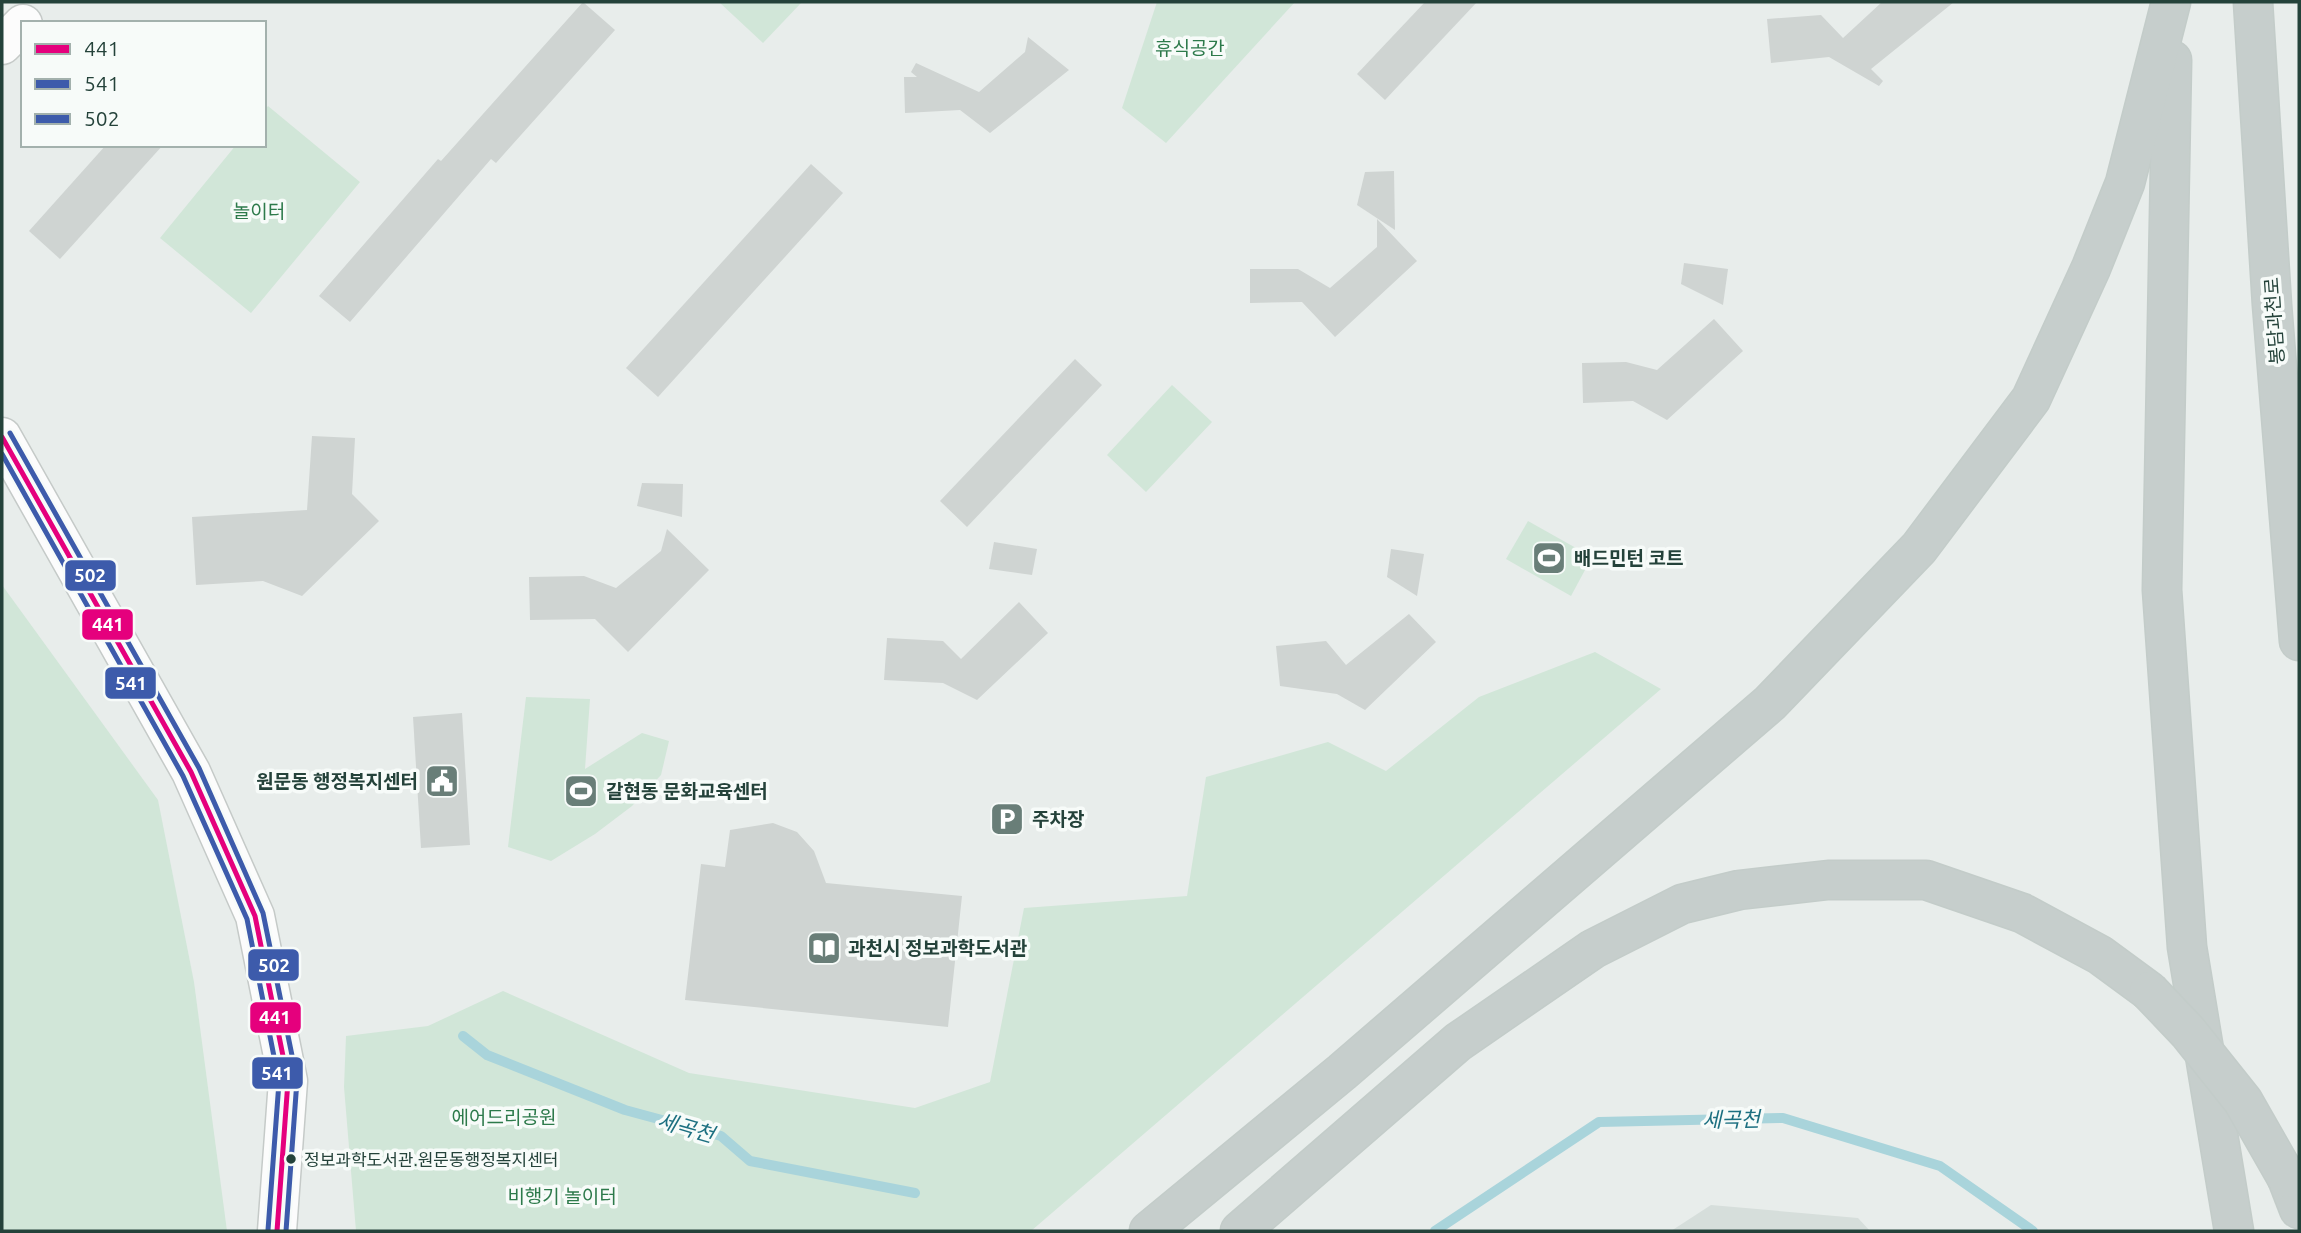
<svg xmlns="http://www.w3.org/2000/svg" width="2301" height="1233" viewBox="0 0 2301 1233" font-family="Ubuntu,'Noto Sans KR',sans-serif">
  <rect width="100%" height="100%" fill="#e8edeb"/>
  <path fill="#d6dedb" d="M 1711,1205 L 1858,1218 L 1870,1231 L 1671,1231 Z"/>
  <g fill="#d1e6d8">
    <path d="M 719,2 L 802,2 L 763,43 Z"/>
    <path d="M 1157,2 L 1295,2 L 1166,143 L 1122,108 Z"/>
    <path d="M 268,106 L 360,182 L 251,313 L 160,238 L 236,145 L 264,145 L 264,111 Z"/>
    <path d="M 1172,385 L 1212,422 L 1146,492 L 1107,455 Z"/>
    <path d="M 1528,521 L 1592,557 L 1571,596 L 1506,559 Z"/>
    <path d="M 2,585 L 158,800 L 194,982 L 227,1231 L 2,1231 Z"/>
    <path d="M 1595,652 L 1661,689 L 1031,1231 L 356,1231 L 344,1087 L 346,1036 L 428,1026 L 503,991 L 689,1073 L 915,1108 L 990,1082 L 1024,908 L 1187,896 L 1206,777 L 1328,742 L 1386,771 L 1479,697 Z"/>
    <path d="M 526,697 L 590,699 L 585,769 L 642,733 L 669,741 L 661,775 L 632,806 L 595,834 L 551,861 L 508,847 Z"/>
  </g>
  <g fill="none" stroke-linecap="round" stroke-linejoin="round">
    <g stroke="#a9d4db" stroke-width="10">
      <path d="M 463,1036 L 487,1055 L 625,1110 L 721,1136 L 750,1161 L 915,1193"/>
      <path d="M 1435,1231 L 1599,1122 L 1783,1118 L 1940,1166 L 2033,1231"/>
    </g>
  </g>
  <g fill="#cfd4d2">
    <path d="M 583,2 L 615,30 L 496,163 L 491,159 L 350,322 L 319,296 L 438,159 L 441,161 Z"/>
    <path d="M 1425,2 L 1477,2 L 1385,100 L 1357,74 Z"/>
    <path d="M 1882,2 L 1954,2 L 1871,69 L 1883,81 L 1879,86 L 1829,57 L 1771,63 L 1767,19 L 1821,15 L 1843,38 Z"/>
    <path d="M 1028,37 L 1069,70 L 990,133 L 960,110 L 905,113 L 904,77 L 917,77 L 911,72 L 916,63 L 979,92 L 1025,52 Z"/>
    <path d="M 106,145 L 163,145 L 60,259 L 29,231 Z"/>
    <path d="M 811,164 L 843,193 L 658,397 L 626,368 Z"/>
    <path d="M 1394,171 L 1395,230 L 1357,205 L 1365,172 Z"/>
    <path d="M 1377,219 L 1417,261 L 1335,337 L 1302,302 L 1250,303 L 1250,269 L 1298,269 L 1330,288 L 1377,247 Z"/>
    <path d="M 1684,263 L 1728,269 L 1723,305 L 1681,284 Z"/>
    <path d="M 1714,319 L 1743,351 L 1667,420 L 1633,401 L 1583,403 L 1582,363 L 1626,362 L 1657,370 Z"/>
    <path d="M 1075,359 L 1102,385 L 967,527 L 940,501 Z"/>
    <path d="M 312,436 L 355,438 L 352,494 L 379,521 L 302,596 L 263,581 L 196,585 L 192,517 L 307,510 Z"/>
    <path d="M 642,483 L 683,484 L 682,517 L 637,506 Z"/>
    <path d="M 667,529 L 709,570 L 628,652 L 595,619 L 530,620 L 529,577 L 584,576 L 616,588 L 661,551 Z"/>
    <path d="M 994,542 L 1037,549 L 1032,575 L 989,569 Z"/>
    <path d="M 1391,549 L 1424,554 L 1417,596 L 1387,577 Z"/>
    <path d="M 1019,602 L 1048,633 L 977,700 L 943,683 L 884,680 L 887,638 L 943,641 L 961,659 Z"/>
    <path d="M 1409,614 L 1436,642 L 1365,710 L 1337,694 L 1280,686 L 1276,646 L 1326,641 L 1346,665 Z"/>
    <path d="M 462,713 L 470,845 L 421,848 L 413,717 Z"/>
    <path d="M 773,823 L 797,832 L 814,851 L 826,883 L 962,896 L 948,1027 L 685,1000 L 701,864 L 725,867 L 730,830 Z"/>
  </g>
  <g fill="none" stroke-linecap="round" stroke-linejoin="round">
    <g stroke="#c5cac8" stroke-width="41">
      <g id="tertiary">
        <path d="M 2,45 L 23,24"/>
        <path d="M 2,437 L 191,772 L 255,916 L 288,1081 L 277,1231"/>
      </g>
    </g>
    <g stroke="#c3ccc9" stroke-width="41">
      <g id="trunk">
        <path d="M 2253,2 L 2272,305 L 2299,641"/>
        <path d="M 2172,60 L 2162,590 L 2187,947 L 2234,1231"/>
        <path d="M 2287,1178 L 2299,1209"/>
        <path d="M 1149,1231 L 1342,1072 L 1770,703 L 1919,548 L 2031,399 L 2091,268 L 2125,183 L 2171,2"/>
        <path d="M 1240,1231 L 1458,1042 L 1593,949 L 1682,904 L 1739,890 L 1828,880 L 1926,880 L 2022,913 L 2100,955 L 2149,991"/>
      </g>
    </g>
    <use href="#tertiary" stroke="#fcfcfc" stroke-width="38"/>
    <use href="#trunk" stroke="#c6cecc" stroke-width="38"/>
    <g stroke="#c3ccc9" stroke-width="41" stroke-linecap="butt">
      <path id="trunk-bridge" d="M 2149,991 L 2188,1032 L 2243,1101 L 2287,1178"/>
    </g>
    <use href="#trunk-bridge" stroke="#c6cecc" stroke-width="38"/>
    <g stroke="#f7fbf9" stroke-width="10">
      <path id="bus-1" d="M 2,437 L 191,772 L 255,916 L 288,1081 L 277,1231"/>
    </g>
    <g stroke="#f7fbf9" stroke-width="10">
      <path id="bus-2" d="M 2,454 L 183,776 L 247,919 L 279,1082 L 268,1230"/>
    </g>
    <g stroke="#f7fbf9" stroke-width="10">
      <path id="bus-3" d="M 10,433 L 199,768 L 263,913 L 297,1080 L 286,1231"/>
    </g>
    <use href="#bus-1" stroke="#e5007d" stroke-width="5"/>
    <use href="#bus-2" stroke="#3d5bab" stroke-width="5"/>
    <use href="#bus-3" stroke="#3d5bab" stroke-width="5"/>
  </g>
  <defs>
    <g id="stadium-square" transform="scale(1.75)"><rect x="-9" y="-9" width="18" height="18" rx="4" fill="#697e78" stroke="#f7fbf9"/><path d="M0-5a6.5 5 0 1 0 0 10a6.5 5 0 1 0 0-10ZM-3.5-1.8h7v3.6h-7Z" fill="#fff"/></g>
    <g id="civic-square" transform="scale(1.75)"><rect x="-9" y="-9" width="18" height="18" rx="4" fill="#697e78" stroke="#f7fbf9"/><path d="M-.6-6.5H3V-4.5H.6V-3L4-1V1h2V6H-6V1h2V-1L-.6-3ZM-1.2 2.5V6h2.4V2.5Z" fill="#fff"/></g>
    <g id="parking-square" transform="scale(1.75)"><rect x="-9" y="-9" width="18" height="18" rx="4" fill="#697e78" stroke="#f7fbf9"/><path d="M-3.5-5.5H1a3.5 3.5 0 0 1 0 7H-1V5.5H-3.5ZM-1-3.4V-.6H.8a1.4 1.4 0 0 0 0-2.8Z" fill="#fff"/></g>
    <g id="library-square" transform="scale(1.75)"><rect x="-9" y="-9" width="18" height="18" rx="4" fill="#697e78" stroke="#f7fbf9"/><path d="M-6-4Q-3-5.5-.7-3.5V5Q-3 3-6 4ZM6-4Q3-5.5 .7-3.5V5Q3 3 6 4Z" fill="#fff"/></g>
  </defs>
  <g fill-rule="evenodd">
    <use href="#stadium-square" x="1549" y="558"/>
    <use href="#civic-square" x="442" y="781"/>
    <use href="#stadium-square" x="581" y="791"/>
    <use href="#parking-square" x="1007" y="819"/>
    <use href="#library-square" x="824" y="948"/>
  </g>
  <circle fill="#24423a" stroke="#f7fbf9" stroke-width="2.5" cx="291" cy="1159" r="6"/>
  <g text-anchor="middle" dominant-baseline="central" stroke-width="7" stroke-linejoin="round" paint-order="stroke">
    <g font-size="17" fill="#24423a" stroke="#f7fbf9" text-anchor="start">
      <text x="304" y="1159">정보과학도서관.원문동행정복지센터</text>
    </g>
    <g font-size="19" fill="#2d7a4b" stroke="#f7fbf9">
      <text x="1190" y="48">휴식공간</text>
      <text x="259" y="211">놀이터</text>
      <text x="504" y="1117">에어드리공원</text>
      <text x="562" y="1196">비행기 놀이터</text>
    </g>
    <g font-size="19" fill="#24423a" stroke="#f7fbf9">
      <text transform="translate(2274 321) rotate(-94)">봉담과천로</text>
    </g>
    <g font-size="19" font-weight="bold" fill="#24423a" stroke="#f7fbf9" text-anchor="start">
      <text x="1574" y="558">배드민턴 코트</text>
      <text x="418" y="781" text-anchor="end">원문동 행정복지센터</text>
      <text x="606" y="791">갈현동 문화교육센터</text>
      <text x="1032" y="819">주차장</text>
      <text x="848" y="948">과천시 정보과학도서관</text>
    </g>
    <g font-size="21" font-style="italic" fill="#1c6f80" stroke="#f7fbf9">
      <text transform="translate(1731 1119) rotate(-1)">세곡천</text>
      <text transform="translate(686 1127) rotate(16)">세곡천</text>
    </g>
  </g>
  <g stroke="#f7fbf9" stroke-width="2.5">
    <rect x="64" y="559" width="53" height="33" rx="7" fill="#3d5bab"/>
    <rect x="81" y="608" width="53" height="33" rx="7" fill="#e5007d"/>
    <rect x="104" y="666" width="53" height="34" rx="7" fill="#3d5bab"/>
    <rect x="247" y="948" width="53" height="34" rx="7" fill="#3d5bab"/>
    <rect x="249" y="1001" width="53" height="33" rx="7" fill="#e5007d"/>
    <rect x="251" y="1056" width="53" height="34" rx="7" fill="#3d5bab"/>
  </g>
  <g font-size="19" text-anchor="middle" font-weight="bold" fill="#fff">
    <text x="90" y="582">502</text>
    <text x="108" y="631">441</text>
    <text x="131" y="690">541</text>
    <text x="274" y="972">502</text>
    <text x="275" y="1024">441</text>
    <text x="277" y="1080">541</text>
  </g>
  <rect width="2301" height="1233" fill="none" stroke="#24423a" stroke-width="7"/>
  <rect x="21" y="21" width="245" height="126" fill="#f7fbf9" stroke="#a3b1ad" stroke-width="2"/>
  <rect x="35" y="44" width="35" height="10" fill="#e5007d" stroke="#a3b1ad" stroke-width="2"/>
  <text x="84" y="56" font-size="21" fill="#24423a">441</text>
  <rect x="35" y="79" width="35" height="10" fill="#3d5bab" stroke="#a3b1ad" stroke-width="2"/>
  <text x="84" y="91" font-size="21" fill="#24423a">541</text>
  <rect x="35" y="114" width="35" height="10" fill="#3d5bab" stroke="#a3b1ad" stroke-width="2"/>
  <text x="84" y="126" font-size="21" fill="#24423a">502</text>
</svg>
